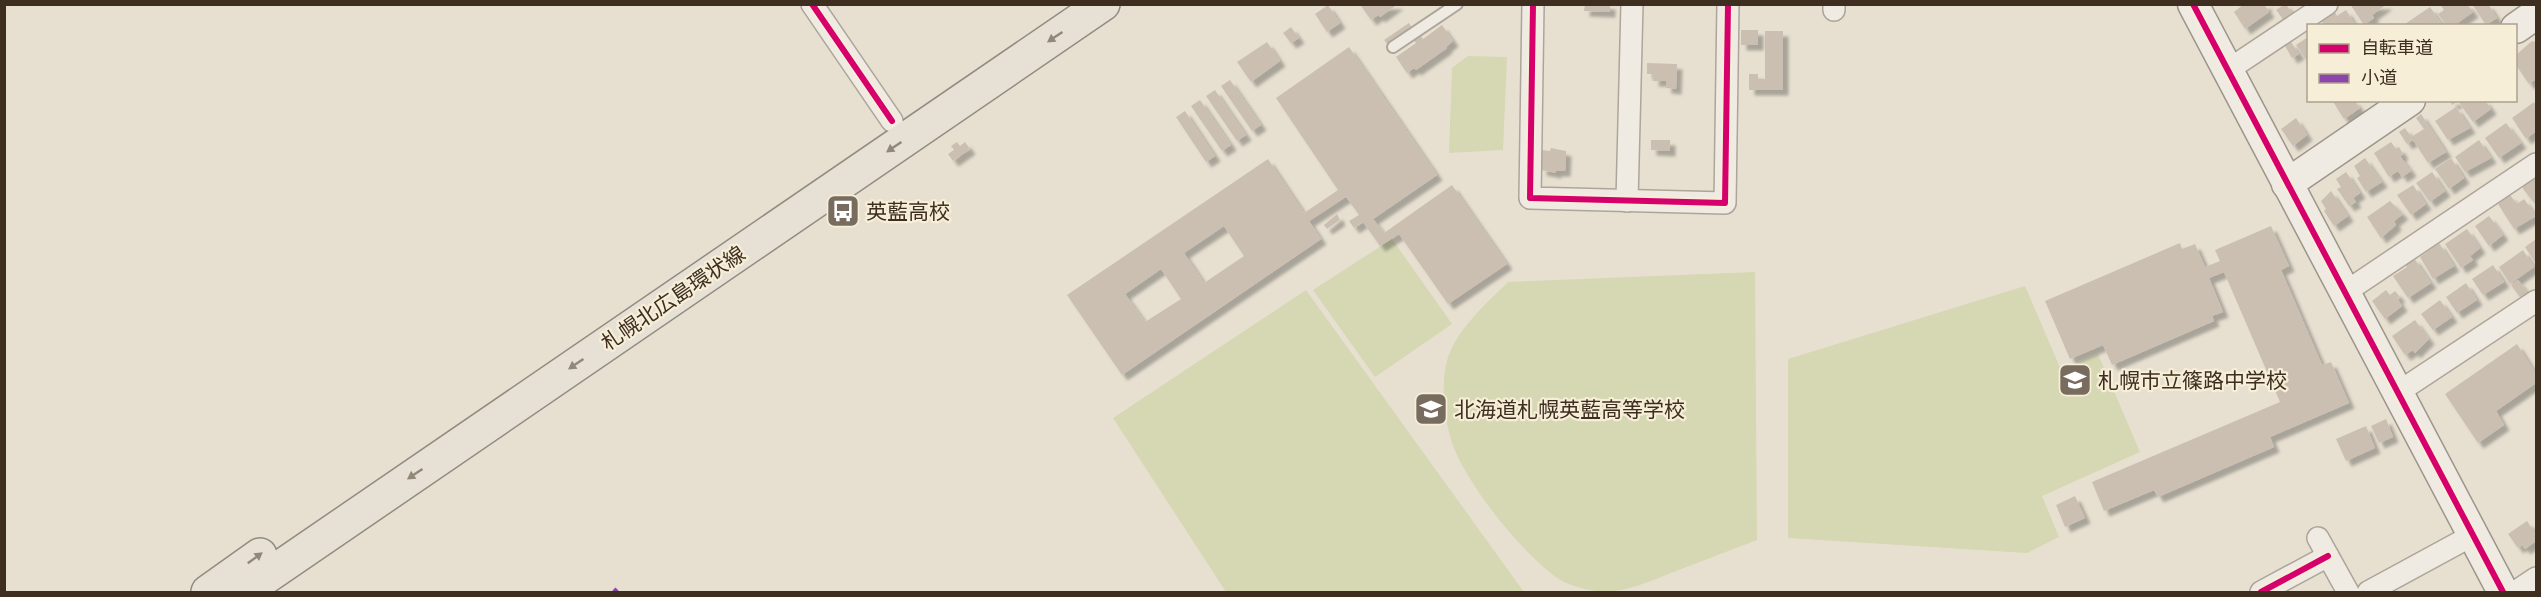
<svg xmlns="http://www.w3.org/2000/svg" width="2541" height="597" viewBox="0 0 2541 597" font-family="Lora,'Noto Sans JP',serif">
  <defs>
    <filter id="shadow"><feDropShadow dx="5.5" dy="5.5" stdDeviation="1.5" flood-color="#0004"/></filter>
  </defs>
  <rect width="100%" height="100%" fill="#e7e0d1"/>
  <g fill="#d6d7b3">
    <path d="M 1468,56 L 1507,57 L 1503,150 L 1449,153 L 1452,68 Z"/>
    <path d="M 1392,239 L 1452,324 L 1375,377 L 1313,290 Z"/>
    <path d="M 1755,272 L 1757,540 C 1730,550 1703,561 1676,571 C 1650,581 1625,594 1597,591 C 1586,590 1572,586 1562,581 C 1525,558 1466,484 1452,443 C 1444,418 1440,382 1448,357 C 1459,327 1486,304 1508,282 Z"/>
    <path d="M 2025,286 L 2061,370 L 2098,354 L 2140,452 L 2042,496 L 2059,537 L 2027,553 L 1788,538 L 1788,359 Z"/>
    <path d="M 1306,290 L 1524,592 L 1226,592 L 1113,418 Z"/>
  </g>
  <g fill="#cbbfb2" fill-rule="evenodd" filter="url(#shadow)">
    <path d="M 1364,4 L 1398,4 L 1380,17 L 1378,15 L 1371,20 L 1361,6 Z"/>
    <path d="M 1585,4 L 1610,4 L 1610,12 L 1584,11 Z"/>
    <path d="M 2244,4 L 2268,4 L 2265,6 L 2269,12 L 2245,29 L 2234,12 Z"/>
    <path d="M 2281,4 L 2286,4 L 2294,16 L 2285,22 L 2276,10 L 2282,6 Z"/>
    <path d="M 2350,4 L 2387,4 L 2372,15 L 2374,18 L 2364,25 Z"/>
    <path d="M 2440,4 L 2467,4 L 2473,12 L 2455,25 L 2453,23 L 2447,26 L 2438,14 L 2444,10 Z"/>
    <path d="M 2472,4 L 2488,4 L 2497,18 L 2486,25 Z"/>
    <path d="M 1328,5 L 1340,23 L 1327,32 L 1315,14 Z"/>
    <path d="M 2430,7 L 2443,26 L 2402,26 Z"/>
    <path d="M 2334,10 L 2337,16 L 2346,10 L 2356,26 L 2325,26 L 2320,19 Z"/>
    <path d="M 1409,23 L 1412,28 L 1388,45 L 1384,40 Z"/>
    <path d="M 1442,25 L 1453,41 L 1446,47 L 1447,48 L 1416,70 L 1414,68 L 1407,73 L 1396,57 L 1416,43 L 1414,41 L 1421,36 L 1423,39 Z"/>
    <path d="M 1291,27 L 1299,38 L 1291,43 L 1283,33 Z"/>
    <rect x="1741" y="30" width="17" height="15"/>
    <path d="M 1765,31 L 1783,31 L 1783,90 L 1749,90 L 1749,74 L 1758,74 L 1758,79 L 1765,79 Z"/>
    <path d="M 2308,37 L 2308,60 L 2307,61 L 2296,45 Z"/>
    <path d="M 2532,41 L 2536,42 L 2536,79 L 2529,84 L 2516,65 L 2516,55 Z"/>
    <path d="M 1267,42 L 1280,61 L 1251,82 L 1237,62 Z"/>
    <path d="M 2291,42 L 2299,54 L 2292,58 L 2285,46 Z"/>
    <path d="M 1349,47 L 1437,175 L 1373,219 L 1384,233 L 1452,185 L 1507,264 L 1448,304 L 1399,234 L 1380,246 L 1363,222 L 1354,228 L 1349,221 L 1359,215 L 1347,198 L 1344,198 L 1309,221 L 1321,239 L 1122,375 L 1067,295 L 1268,159 L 1304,213 L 1338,190 L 1276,98 ZM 1224,226 L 1244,256 L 1204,283 L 1184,253 ZM 1161,269 L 1181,299 L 1145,322 L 1125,294 Z"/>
    <path d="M 1647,63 L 1677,64 L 1676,89 L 1666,88 L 1666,81 L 1653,81 L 1654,74 L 1647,74 Z"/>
    <path d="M 1230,80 L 1261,125 L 1252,131 L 1221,86 Z"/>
    <path d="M 1215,90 L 1246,135 L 1237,141 L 1206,96 Z"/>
    <path d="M 1200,100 L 1231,145 L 1222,151 L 1191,106 Z"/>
    <path d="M 2332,100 L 2354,100 L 2360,108 L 2344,119 Z"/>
    <path d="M 2450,100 L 2485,100 L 2491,109 L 2473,122 L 2458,101 L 2452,105 Z"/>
    <path d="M 2534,102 L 2536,106 L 2536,131 L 2526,139 L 2512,118 Z"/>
    <path d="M 2456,107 L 2470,128 L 2448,140 L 2435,121 Z"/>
    <path d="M 1185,111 L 1215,156 L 1206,162 L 1176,117 Z"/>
    <path d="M 2421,114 L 2446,152 L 2428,163 L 2413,140 L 2407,144 L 2399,132 L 2405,128 L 2411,137 L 2424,129 L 2416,118 Z"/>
    <path d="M 2296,118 L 2307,135 L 2293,146 L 2281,129 Z"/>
    <path d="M 2506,123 L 2521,143 L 2499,158 L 2485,138 Z"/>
    <path d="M 1651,140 L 1670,140 L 1670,151 L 1651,150 Z"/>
    <path d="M 2479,140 L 2491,158 L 2465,172 L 2455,157 Z"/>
    <path d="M 957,142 L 960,146 L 965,142 L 970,149 L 953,161 L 948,154 L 954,150 L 951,146 Z"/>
    <path d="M 2391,142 L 2396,149 L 2399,147 L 2403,154 L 2400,156 L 2411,171 L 2402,177 L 2398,171 L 2389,177 L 2374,153 Z"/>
    <path d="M 1551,148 L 1566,151 L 1565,171 L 1556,171 L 1556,173 L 1541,170 L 1542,150 L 1550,151 Z"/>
    <path d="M 2365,158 L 2382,182 L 2366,192 L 2357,178 L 2360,176 L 2354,166 Z"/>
    <path d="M 2451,158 L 2464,178 L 2449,189 L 2435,169 Z"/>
    <path d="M 2346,172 L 2360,193 L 2353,198 L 2356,202 L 2349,206 L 2337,189 L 2341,187 L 2336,179 Z"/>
    <path d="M 2432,172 L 2445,191 L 2430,202 L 2416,183 Z"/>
    <path d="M 2535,177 L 2536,178 L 2536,205 L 2523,189 L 2523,186 Z"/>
    <path d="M 2413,185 L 2426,204 L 2411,215 L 2397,195 Z"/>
    <path d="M 2331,191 L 2348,216 L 2334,226 L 2324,211 L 2326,209 L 2321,201 Z"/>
    <path d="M 2510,195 L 2517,204 L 2524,199 L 2536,216 L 2514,229 L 2498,204 Z"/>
    <path d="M 2390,201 L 2403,214 L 2394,221 L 2396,225 L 2381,238 L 2367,217 Z"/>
    <path d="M 1337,214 L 1340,220 L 1327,229 L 1324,225 Z"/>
    <path d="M 2489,216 L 2503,235 L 2489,246 L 2475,226 Z"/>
    <path d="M 2271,226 L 2289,266 L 2281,270 L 2322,365 L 2331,362 L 2349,403 L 2270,437 L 2274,447 L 2158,497 L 2154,490 L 2104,511 L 2092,482 L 2280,402 L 2224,272 L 2209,278 L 2223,312 L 2212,316 L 2214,321 L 2112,365 L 2103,345 L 2070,359 L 2045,301 L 2180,243 L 2182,249 L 2195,244 L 2205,267 L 2220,261 L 2215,250 Z"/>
    <path d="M 2467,229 L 2480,248 L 2470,256 L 2473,260 L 2461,268 L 2445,244 Z"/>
    <path d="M 2536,239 L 2536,264 L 2525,247 Z"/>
    <path d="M 2439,243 L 2454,266 L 2433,279 L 2420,257 Z"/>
    <path d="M 2523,250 L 2534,267 L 2510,284 L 2499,267 Z"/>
    <path d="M 2414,258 L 2431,283 L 2408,298 L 2393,276 L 2407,267 L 2405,264 Z"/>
    <path d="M 2493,265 L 2504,282 L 2483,295 L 2472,279 Z"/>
    <path d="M 2518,280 L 2527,292 L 2520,297 L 2511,285 Z"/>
    <path d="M 2466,283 L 2477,300 L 2457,313 L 2446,297 Z"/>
    <path d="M 2386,290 L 2390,295 L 2395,291 L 2400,297 L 2397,298 L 2402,306 L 2385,319 L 2372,301 Z"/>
    <path d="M 2440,300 L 2452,317 L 2433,330 L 2421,314 Z"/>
    <path d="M 2415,320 L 2429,339 L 2415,353 L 2413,350 L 2405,355 L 2392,336 Z"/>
    <path d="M 2517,344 L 2536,374 L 2536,383 L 2496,411 L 2504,425 L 2478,443 L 2445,394 Z"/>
    <path d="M 2386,419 L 2393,437 L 2379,443 L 2371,426 Z"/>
    <path d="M 2366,426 L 2375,448 L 2346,461 L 2336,439 Z"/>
    <path d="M 2075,496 L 2085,518 L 2065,527 L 2056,505 Z"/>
    <path d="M 2527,521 L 2536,535 L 2536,541 L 2525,549 L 2522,545 L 2518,548 L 2508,534 Z"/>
  </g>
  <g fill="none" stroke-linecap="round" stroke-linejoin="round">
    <g stroke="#ada599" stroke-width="14">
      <path id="lane" d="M 1393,47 L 1457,4"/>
    </g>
    <g stroke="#ada599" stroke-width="24">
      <g id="street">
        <path d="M 812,4 L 892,121"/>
        <path d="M 1533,4 L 1530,198 L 1725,203 L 1728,4"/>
        <path d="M 1834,4 L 1834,10"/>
        <path d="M 2228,70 L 2327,4"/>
        <path d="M 1627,201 L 1632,4"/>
        <path d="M 2344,293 L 2536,164"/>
        <path d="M 2397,393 L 2536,301"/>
        <path d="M 2318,538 L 2348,592"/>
        <path d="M 2261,592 L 2328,556"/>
        <path d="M 2368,592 L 2473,535"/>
        <path d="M 2515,592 L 2536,578"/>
      </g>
    </g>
    <g stroke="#9c958a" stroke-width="33">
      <g id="secondary">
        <path d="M 2193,4 L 2503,592"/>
        <path d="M 2516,28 L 2536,14"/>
        <path d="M 2287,184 L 2410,100"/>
      </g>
    </g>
    <g stroke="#928b80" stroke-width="36">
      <g id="primary">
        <path d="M 208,592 L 260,555"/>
        <path d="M 244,592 L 1103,4"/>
      </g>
    </g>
    <use href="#lane" stroke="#efebe3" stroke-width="10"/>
    <use href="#street" stroke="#efebe3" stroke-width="21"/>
    <use href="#secondary" stroke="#efebe3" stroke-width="30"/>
    <use href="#primary" stroke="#e6e1d4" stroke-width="33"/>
    <path stroke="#8e44ad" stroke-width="4.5" stroke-dasharray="9 4.5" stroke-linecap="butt" d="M 614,592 L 617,589"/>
    <g stroke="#f7eed8" stroke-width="10">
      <g id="cycleway">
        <path d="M 812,4 L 892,121"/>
        <path d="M 1533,4 L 1530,198 L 1725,203 L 1728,4"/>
        <path d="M 2193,4 L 2503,592"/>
        <path d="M 2261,592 L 2328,556"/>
      </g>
    </g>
    <use href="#cycleway" stroke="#d6006c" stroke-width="6"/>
  </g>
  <defs><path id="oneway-solid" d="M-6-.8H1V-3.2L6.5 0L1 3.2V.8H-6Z" transform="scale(1.5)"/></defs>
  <g fill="#92887a">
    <use href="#oneway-solid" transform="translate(1055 37) rotate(146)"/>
    <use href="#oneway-solid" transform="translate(894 147) rotate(146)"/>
    <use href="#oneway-solid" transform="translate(576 364) rotate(146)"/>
    <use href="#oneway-solid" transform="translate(415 474) rotate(146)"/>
    <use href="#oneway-solid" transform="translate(255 558) rotate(-36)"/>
  </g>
  <defs>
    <g id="bus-square" transform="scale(1.725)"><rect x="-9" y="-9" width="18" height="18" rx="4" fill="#786c5e" stroke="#f7eed8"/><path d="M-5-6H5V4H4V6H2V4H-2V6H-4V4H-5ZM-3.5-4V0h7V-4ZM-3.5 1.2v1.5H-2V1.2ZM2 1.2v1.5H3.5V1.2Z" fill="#fff"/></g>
    <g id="school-square" transform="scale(1.725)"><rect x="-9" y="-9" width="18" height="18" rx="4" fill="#786c5e" stroke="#f7eed8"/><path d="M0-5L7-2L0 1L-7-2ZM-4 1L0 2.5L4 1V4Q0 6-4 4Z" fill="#fff"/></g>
  </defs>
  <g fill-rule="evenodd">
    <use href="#bus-square" x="843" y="211"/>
    <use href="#school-square" x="2075" y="380"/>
    <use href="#school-square" x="1431" y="409"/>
  </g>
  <g text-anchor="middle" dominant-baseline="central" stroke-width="4.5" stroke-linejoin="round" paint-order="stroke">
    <g font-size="21" fill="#3d2e20" stroke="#f7eed8" text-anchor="start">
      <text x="866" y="211">英藍高校</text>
      <text x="2098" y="380">札幌市立篠路中学校</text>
      <text x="1454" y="409">北海道札幌英藍高等学校</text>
    </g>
    <g font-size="21" fill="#3d2e20" stroke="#f7eed8">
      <text transform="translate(673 298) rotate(-34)">札幌北広島環状線</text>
    </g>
  </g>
  <rect width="2541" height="597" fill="none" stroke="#3d2e20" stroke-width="12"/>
  <rect x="2307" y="24" width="210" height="78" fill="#f7eed8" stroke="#ada18e" stroke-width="1.5"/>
  <rect x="2319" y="44" width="30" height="9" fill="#d6006c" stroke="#ada18e" stroke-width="1.5"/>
  <text x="2361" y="54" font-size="18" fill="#3d2e20">自転車道</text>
  <rect x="2319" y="74" width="30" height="9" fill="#8e44ad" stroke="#ada18e" stroke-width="1.5"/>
  <text x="2361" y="84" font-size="18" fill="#3d2e20">小道</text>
</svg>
